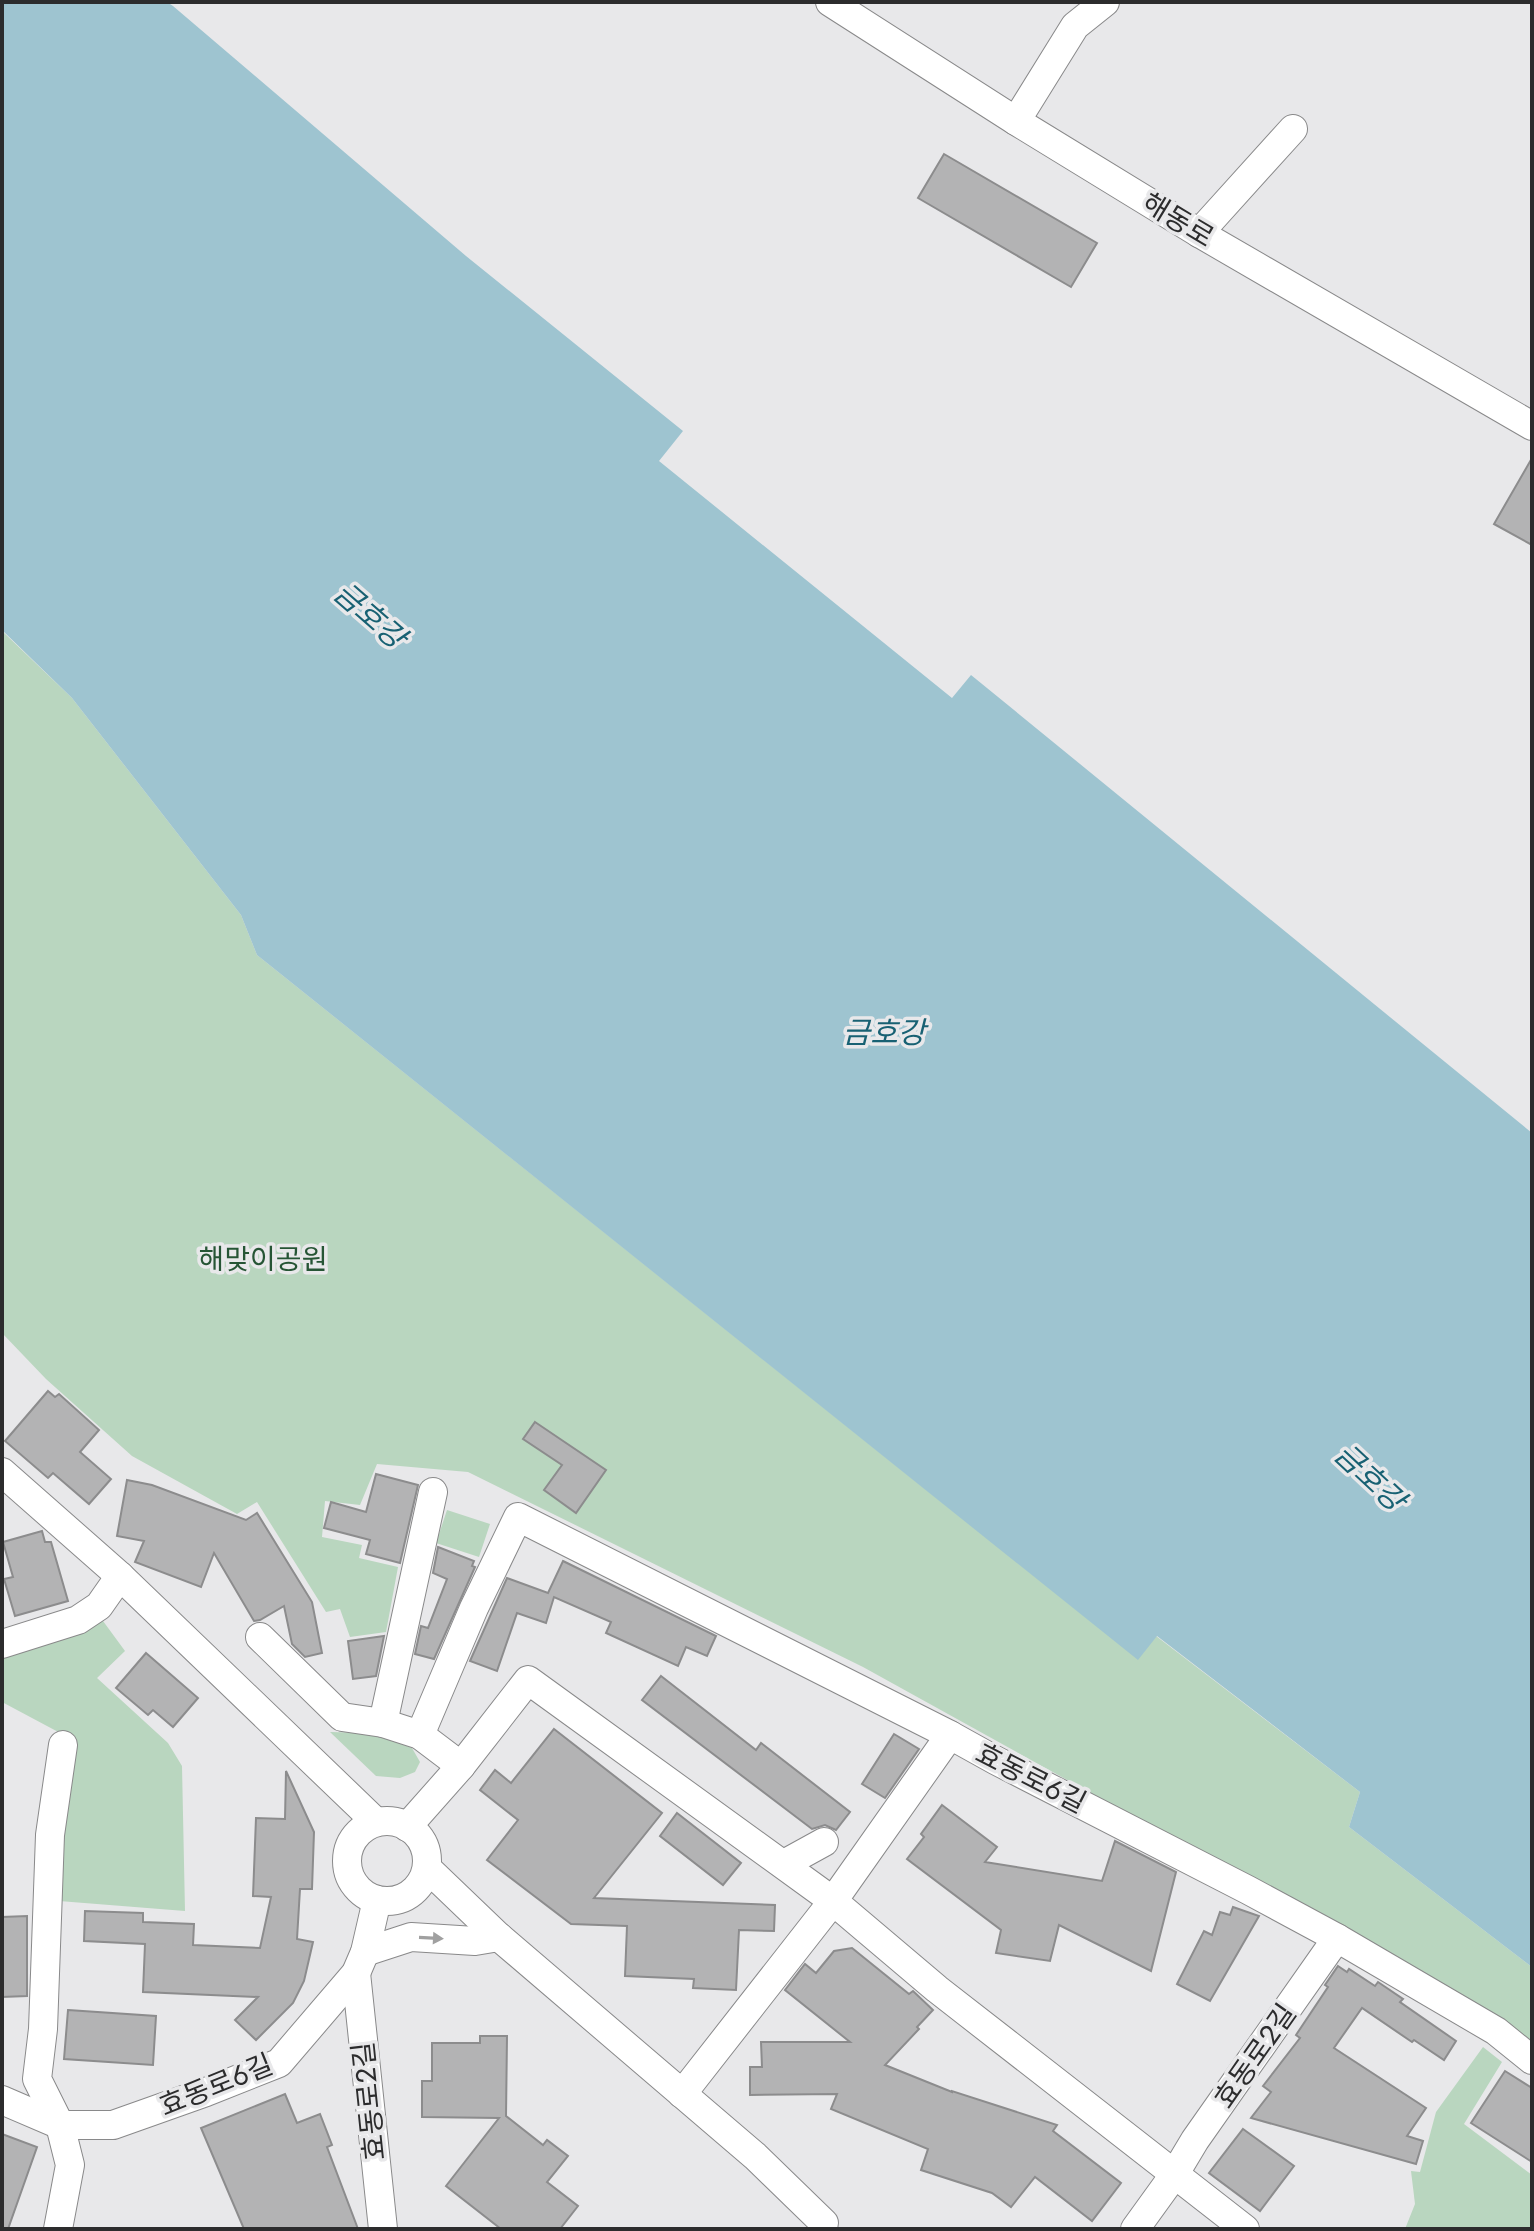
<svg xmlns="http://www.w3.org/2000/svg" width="1534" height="2231" viewBox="0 0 1534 2231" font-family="Jost,'Noto Sans KR',sans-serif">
  <rect width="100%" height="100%" fill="#e8e8ea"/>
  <g fill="#b9d6bf">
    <path d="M 2,631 L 72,698 L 241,915 L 257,955 L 1138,1659 L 1156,1636 L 1360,1792 L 1349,1827 L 1532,1967 L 1532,2052 L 1239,1875 L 863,1667 L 468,1472 L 377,1464 L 360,1505 L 325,1501 L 322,1537 L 362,1545 L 359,1558 L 398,1567 L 386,1632 L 350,1637 L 340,1609 L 326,1612 L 257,1502 L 237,1514 L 132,1456 L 46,1379 L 2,1333 Z"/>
    <path d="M 447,1510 L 490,1524 L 479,1557 L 436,1543 Z"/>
    <path d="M 103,1621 L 125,1651 L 97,1678 L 168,1743 L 182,1766 L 185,1911 L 59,1901 L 61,1809 L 77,1742 L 2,1702 L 2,1653 L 75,1633 Z"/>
    <path d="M 330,1732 L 372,1733 L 412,1748 L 420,1762 L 415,1772 L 400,1778 L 376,1776 Z"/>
    <path d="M 1483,2047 L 1502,2062 L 1464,2124 L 1532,2175 L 1532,2229 L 1405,2229 L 1415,2204 L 1411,2171 L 1420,2172 L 1436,2112 Z"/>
  </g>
  <path fill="#9ec4d0" d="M 2,2 L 167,2 L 173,6 L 466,256 L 683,431 L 659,461 L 952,698 L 971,675 L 1532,1133 L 1532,1967 L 1349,1827 L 1360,1792 L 1157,1636 L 1138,1660 L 257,955 L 241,915 L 72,698 L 2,630 Z"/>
  <g fill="#b3b3b4" stroke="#8c8c8d" stroke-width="2">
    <path d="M 944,154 L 1097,243 L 1071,287 L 918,198 Z"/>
    <path d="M 1532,458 L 1532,545 L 1494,524 Z"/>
    <path d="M 48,1391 L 55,1397 L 59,1394 L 99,1430 L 80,1452 L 111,1479 L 89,1504 L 53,1473 L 48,1478 L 5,1441 Z"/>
    <path d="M 535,1422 L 606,1470 L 576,1513 L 544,1490 L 562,1465 L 523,1439 Z"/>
    <path d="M 376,1474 L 418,1485 L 400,1563 L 366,1554 L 370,1540 L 324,1528 L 331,1502 L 366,1512 Z"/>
    <path d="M 127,1480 L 152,1485 L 246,1520 L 257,1513 L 312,1602 L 322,1653 L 305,1657 L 292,1644 L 284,1606 L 260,1620 L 254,1621 L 214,1553 L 201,1587 L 135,1562 L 144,1541 L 117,1536 Z"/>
    <path d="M 42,1531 L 45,1542 L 51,1542 L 68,1601 L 15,1616 L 4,1579 L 13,1577 L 3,1542 Z"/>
    <path d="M 438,1547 L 474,1561 L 472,1566 L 475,1567 L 434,1659 L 415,1654 L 421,1626 L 428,1628 L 447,1579 L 433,1573 Z"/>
    <path d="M 563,1561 L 716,1636 L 707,1656 L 686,1647 L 678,1666 L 606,1633 L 611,1622 L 554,1597 L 546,1623 L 517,1613 L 497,1671 L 470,1661 L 507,1578 L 548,1593 Z"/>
    <path d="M 384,1636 L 376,1676 L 353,1679 L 348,1641 Z"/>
    <path d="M 146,1653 L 198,1698 L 173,1727 L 153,1710 L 148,1715 L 116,1688 Z"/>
    <path d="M 661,1676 L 756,1750 L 761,1743 L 850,1812 L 836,1830 L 825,1825 L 812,1829 L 642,1700 Z"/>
    <path d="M 554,1729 L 662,1813 L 594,1898 L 775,1905 L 774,1931 L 739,1930 L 736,1990 L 693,1988 L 694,1979 L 625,1976 L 627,1926 L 571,1924 L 487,1860 L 518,1820 L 480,1790 L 495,1770 L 511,1783 Z"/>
    <path d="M 894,1734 L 919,1749 L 885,1798 L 862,1784 Z"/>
    <path d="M 286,1771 L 314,1832 L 312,1889 L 300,1889 L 297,1939 L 313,1942 L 304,1981 L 293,2003 L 256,2040 L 235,2020 L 258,1997 L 143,1992 L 145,1944 L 84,1941 L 85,1911 L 143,1913 L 143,1922 L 194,1924 L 193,1945 L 260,1948 L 271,1897 L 253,1896 L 256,1818 L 285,1819 Z"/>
    <path d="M 942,1805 L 997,1847 L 985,1862 L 1102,1881 L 1115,1841 L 1176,1872 L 1151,1971 L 1059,1925 L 1050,1961 L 996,1953 L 1001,1930 L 907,1859 L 924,1837 L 921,1834 Z"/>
    <path d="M 677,1813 L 741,1863 L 723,1885 L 660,1836 Z"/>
    <path d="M 1233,1907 L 1259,1916 L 1210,2001 L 1177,1984 L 1204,1931 L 1212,1935 L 1220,1912 L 1230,1915 Z"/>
    <path d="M 27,1916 L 27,1996 L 2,1997 L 2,1917 Z"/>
    <path d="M 852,1948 L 909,1994 L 913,1991 L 933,2010 L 917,2027 L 919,2029 L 885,2065 L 952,2092 L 952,2091 L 1057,2125 L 1053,2131 L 1121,2183 L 1092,2221 L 1035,2177 L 1011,2207 L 992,2193 L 921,2170 L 928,2149 L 831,2109 L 837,2094 L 750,2095 L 750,2067 L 762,2067 L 761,2042 L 850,2042 L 785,1990 L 805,1964 L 816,1973 L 834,1951 Z"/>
    <path d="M 1338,1966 L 1347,1972 L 1349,1969 L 1375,1986 L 1378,1982 L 1403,1999 L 1400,2002 L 1456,2041 L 1444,2060 L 1414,2040 L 1412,2042 L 1362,2008 L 1334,2048 L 1426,2108 L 1407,2136 L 1423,2141 L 1416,2164 L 1251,2118 L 1271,2092 L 1263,2086 L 1300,2038 L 1296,2035 L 1328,1987 L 1325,1985 Z"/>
    <path d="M 68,2010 L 156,2016 L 153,2065 L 64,2059 Z"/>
    <path d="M 480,2036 L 507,2036 L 506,2116 L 543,2145 L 547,2140 L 568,2156 L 547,2182 L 578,2206 L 560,2229 L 501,2229 L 446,2186 L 499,2118 L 422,2117 L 422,2081 L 432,2081 L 432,2043 L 480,2043 Z"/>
    <path d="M 1505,2071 L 1532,2088 L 1532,2162 L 1471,2123 Z"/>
    <path d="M 285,2094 L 297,2123 L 320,2114 L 332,2145 L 327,2147 L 358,2229 L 244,2229 L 201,2128 Z"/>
    <path d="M 1243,2129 L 1294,2166 L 1260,2211 L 1209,2173 Z"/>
    <path d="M 2,2134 L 37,2147 L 8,2229 L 2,2229 Z"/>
  </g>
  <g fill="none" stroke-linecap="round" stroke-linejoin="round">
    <g stroke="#89898a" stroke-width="30">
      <g id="minor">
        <path d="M 830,2 L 1016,121 L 1199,233 L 1532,426"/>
        <path d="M 1016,121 L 1075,26 L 1105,2"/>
        <path d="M 1199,233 L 1293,129"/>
        <path d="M 2,1472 L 120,1576 L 376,1822"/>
        <path d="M 260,1637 L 342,1717 L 383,1723 L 420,1735 L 461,1766"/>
        <path d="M 2,1644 L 78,1620 L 99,1606 L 120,1576"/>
        <path d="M 383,1723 L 433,1492"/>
        <path d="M 420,1735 L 474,1608 L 518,1517 L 950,1735 L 995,1760 L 1248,1890 L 1337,1938 L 1496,2031 L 1532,2060"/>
        <circle cx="387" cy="1861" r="40"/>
        <path d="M 407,1827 L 461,1766 L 528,1680 L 833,1901 L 937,1989 L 1245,2229"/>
        <path d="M 784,1864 L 824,1842"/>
        <path d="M 427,1868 L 499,1937 L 755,2156 L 824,2223"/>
        <path d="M 365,1952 L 411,1937 L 475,1941 L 499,1937"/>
        <path d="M 356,1973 L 383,2229"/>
        <path d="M 682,2094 L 833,1901 L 950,1735"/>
        <path d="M 2,2100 L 60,2125 L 113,2125 L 206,2092 L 279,2063 L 356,1973 L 365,1952 L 377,1900"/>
        <path d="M 58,2229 L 70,2165 L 60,2125 L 37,2079 L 43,2029 L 50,1835 L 63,1745"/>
        <path d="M 1135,2229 L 1174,2175 L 1195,2140 L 1337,1938"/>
      </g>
    </g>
    <use href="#minor" stroke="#fff" stroke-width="28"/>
  </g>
  <defs><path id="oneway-solid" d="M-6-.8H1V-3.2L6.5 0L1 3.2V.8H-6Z" transform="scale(2)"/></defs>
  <use fill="#a0a0a0" href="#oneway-solid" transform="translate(431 1938) rotate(3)"/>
  <g text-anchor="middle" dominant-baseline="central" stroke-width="7" stroke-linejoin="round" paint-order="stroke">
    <g font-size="28" fill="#2c2c2d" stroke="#e8e8ea">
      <text transform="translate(1178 220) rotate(31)">해동로</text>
      <text transform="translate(1031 1778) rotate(27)">효동로6길</text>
      <text transform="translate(1255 2056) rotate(-55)">효동로2길</text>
      <text transform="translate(216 2085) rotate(-22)">효동로6길</text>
      <text transform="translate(369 2101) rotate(-96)">효동로2길</text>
    </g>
    <g font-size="28" fill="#265535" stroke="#e8e8ea">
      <text x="263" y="1259">해맞이공원</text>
    </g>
    <g font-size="30" font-style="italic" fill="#186173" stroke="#e8e8ea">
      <text transform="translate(370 615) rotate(41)">금호강</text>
      <text x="884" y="1032">금호강</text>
      <text transform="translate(1370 1477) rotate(43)">금호강</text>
    </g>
  </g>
  <rect width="1534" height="2231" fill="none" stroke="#2c2c2d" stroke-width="8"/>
</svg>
